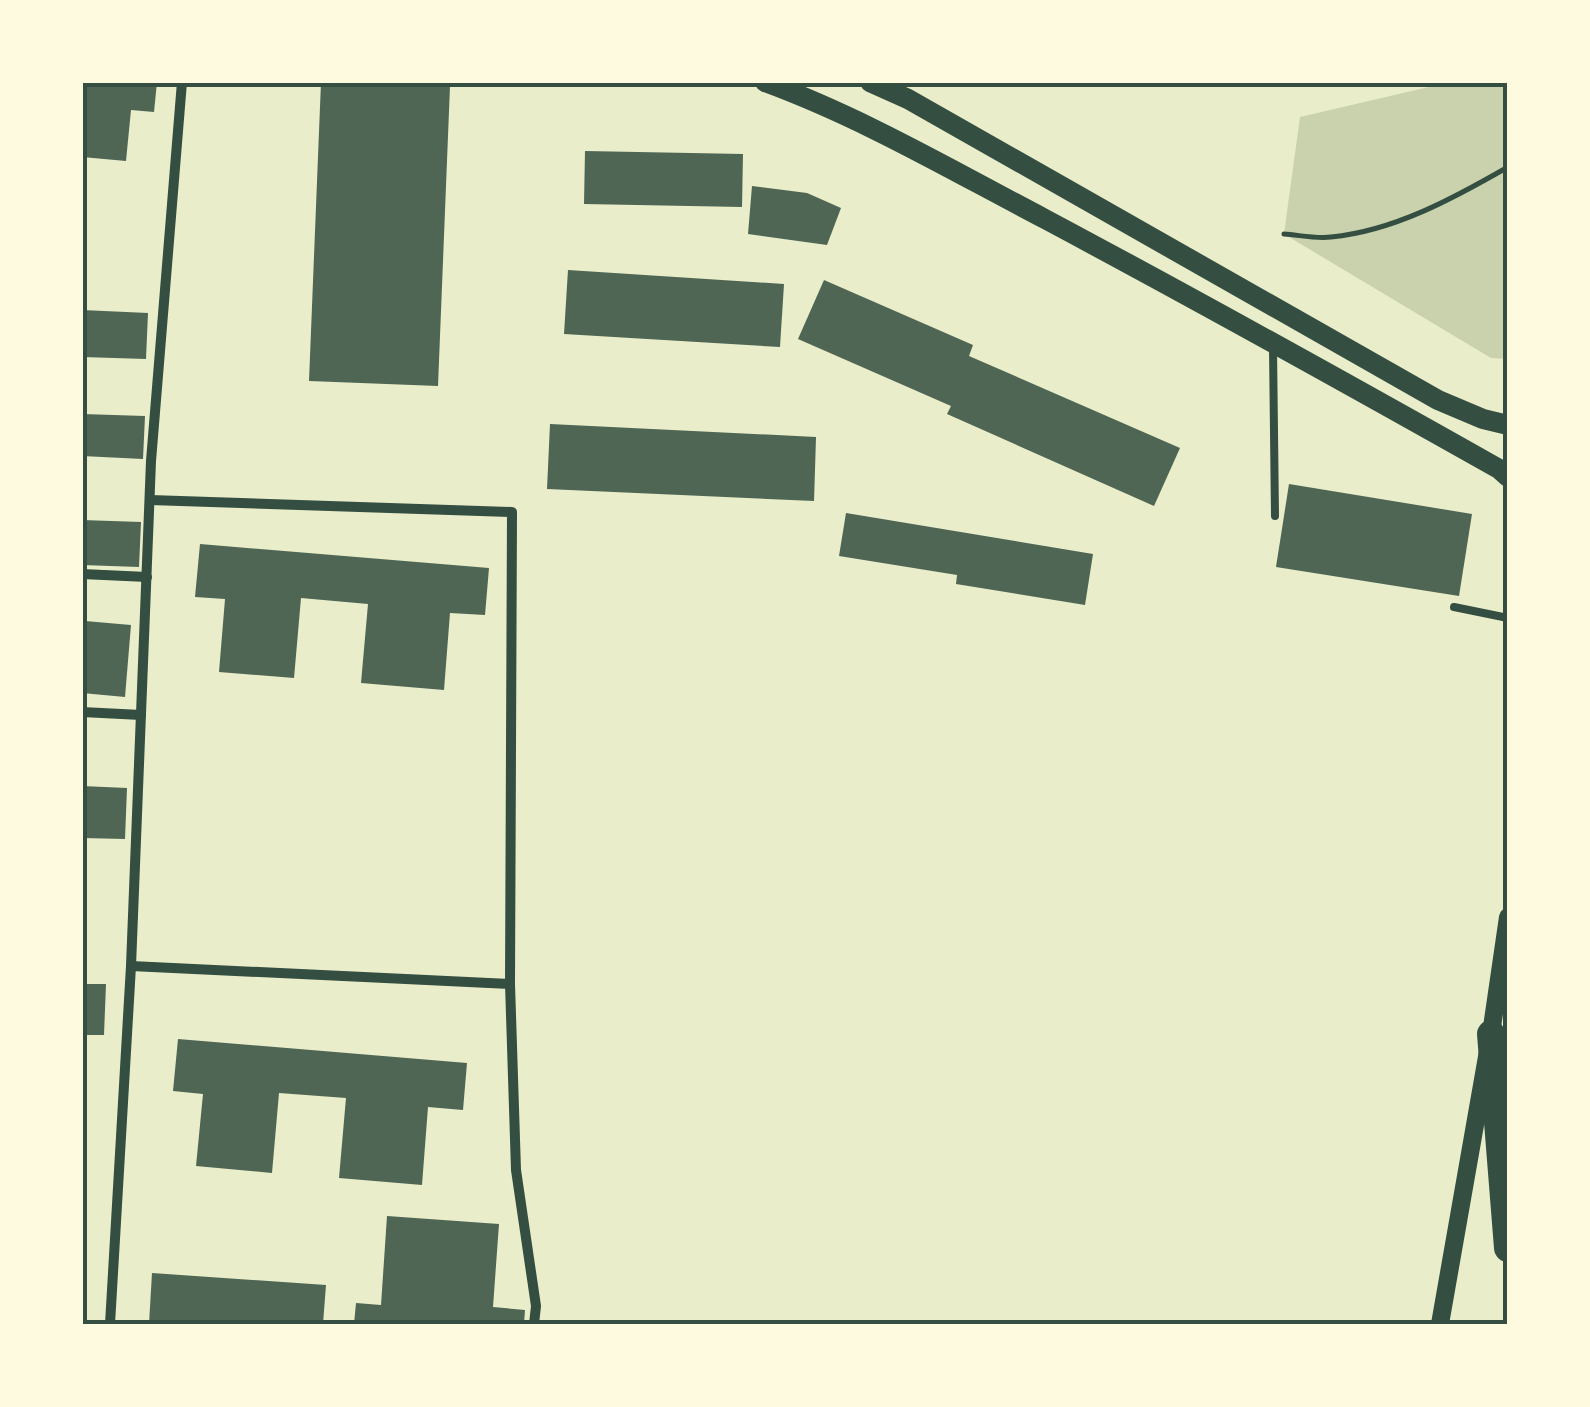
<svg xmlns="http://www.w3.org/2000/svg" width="1590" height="1407" viewBox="0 0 1590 1407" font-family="Helvetica,sans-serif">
  <rect width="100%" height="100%" fill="#e9edc9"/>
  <path fill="#cad2ad" d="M 1446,83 L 1507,83 L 1507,359 L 1491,358 L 1284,234 L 1300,117 Z"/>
  <g fill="#4f6655">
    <path d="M 82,82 L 157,82 L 154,112 L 131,110 L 126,161 L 82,157 Z"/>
    <path d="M 321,82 L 450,86 L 438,386 L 309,381 Z"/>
    <path d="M 585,151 L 743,154 L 742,207 L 584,204 Z"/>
    <path d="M 752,186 L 807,193 L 841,208 L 827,245 L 748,234 Z"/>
    <path d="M 568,270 L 784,284 L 780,347 L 564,334 Z"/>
    <path d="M 824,280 L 973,345 L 969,356 L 1180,448 L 1154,506 L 947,414 L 951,406 L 798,339 Z"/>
    <path d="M 82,310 L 148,313 L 146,359 L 82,357 Z"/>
    <path d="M 82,414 L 145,416 L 143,459 L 82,456 Z"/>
    <path d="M 550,424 L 816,437 L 814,501 L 547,489 Z"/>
    <path d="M 1289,484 L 1472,514 L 1459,596 L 1276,567 Z"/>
    <path d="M 846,513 L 1093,554 L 1085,605 L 956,584 L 957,575 L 839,556 Z"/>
    <path d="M 82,520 L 141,522 L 139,567 L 82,565 Z"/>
    <path d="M 200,544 L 489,568 L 485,615 L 450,613 L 444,690 L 361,683 L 368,604 L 301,598 L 294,678 L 219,672 L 225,599 L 195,597 Z"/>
    <path d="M 85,621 L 131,625 L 125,697 L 82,693 Z"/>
    <path d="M 82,786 L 127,788 L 125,839 L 82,838 Z"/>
    <path d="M 82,984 L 106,984 L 104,1035 L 82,1035 Z"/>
    <path d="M 178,1039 L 467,1063 L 463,1110 L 428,1107 L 422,1185 L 339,1178 L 346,1098 L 279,1093 L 272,1173 L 196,1166 L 203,1094 L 173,1091 Z"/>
    <path d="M 387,1216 L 499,1224 L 493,1307 L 525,1310 L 524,1324 L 354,1324 L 356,1303 L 381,1305 Z"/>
    <path d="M 152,1273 L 326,1285 L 323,1324 L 149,1324 Z"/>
  </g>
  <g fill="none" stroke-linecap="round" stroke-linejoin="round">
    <path stroke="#344e41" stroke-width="5" d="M 1284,234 C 1299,235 1316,239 1331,237 C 1394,231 1454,198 1508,167"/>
    <g stroke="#344e41" stroke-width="8">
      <path d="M 1273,347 L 1275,516"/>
      <path d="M 1454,607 L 1508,618"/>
    </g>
    <g stroke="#344e41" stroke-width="10">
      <path d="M 150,500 L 512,512 L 510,984 L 516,1170 L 536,1306 L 534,1324"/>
      <path d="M 82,574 L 147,577"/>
      <path d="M 82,712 L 141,715"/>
      <path d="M 131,966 L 510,984"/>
      <path d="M 110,1324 L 131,966 L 151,461 L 182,82"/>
    </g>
    <path stroke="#344e41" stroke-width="18" d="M 1440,1324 L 1491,1034 L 1508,917"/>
    <g stroke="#344e41" stroke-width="20">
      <path d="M 765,82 C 863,118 953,171 1045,219 C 1197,300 1348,384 1499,469 L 1508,477"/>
      <path d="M 870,82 L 908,99 L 1438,400 L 1483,419 L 1508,425"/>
    </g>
    <path stroke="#344e41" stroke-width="28" d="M 1491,1034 L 1508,1248"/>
  </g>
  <rect width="1590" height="1407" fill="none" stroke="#fefae0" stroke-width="170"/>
  <rect x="85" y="85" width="1420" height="1237" fill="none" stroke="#344e41" stroke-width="4"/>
</svg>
